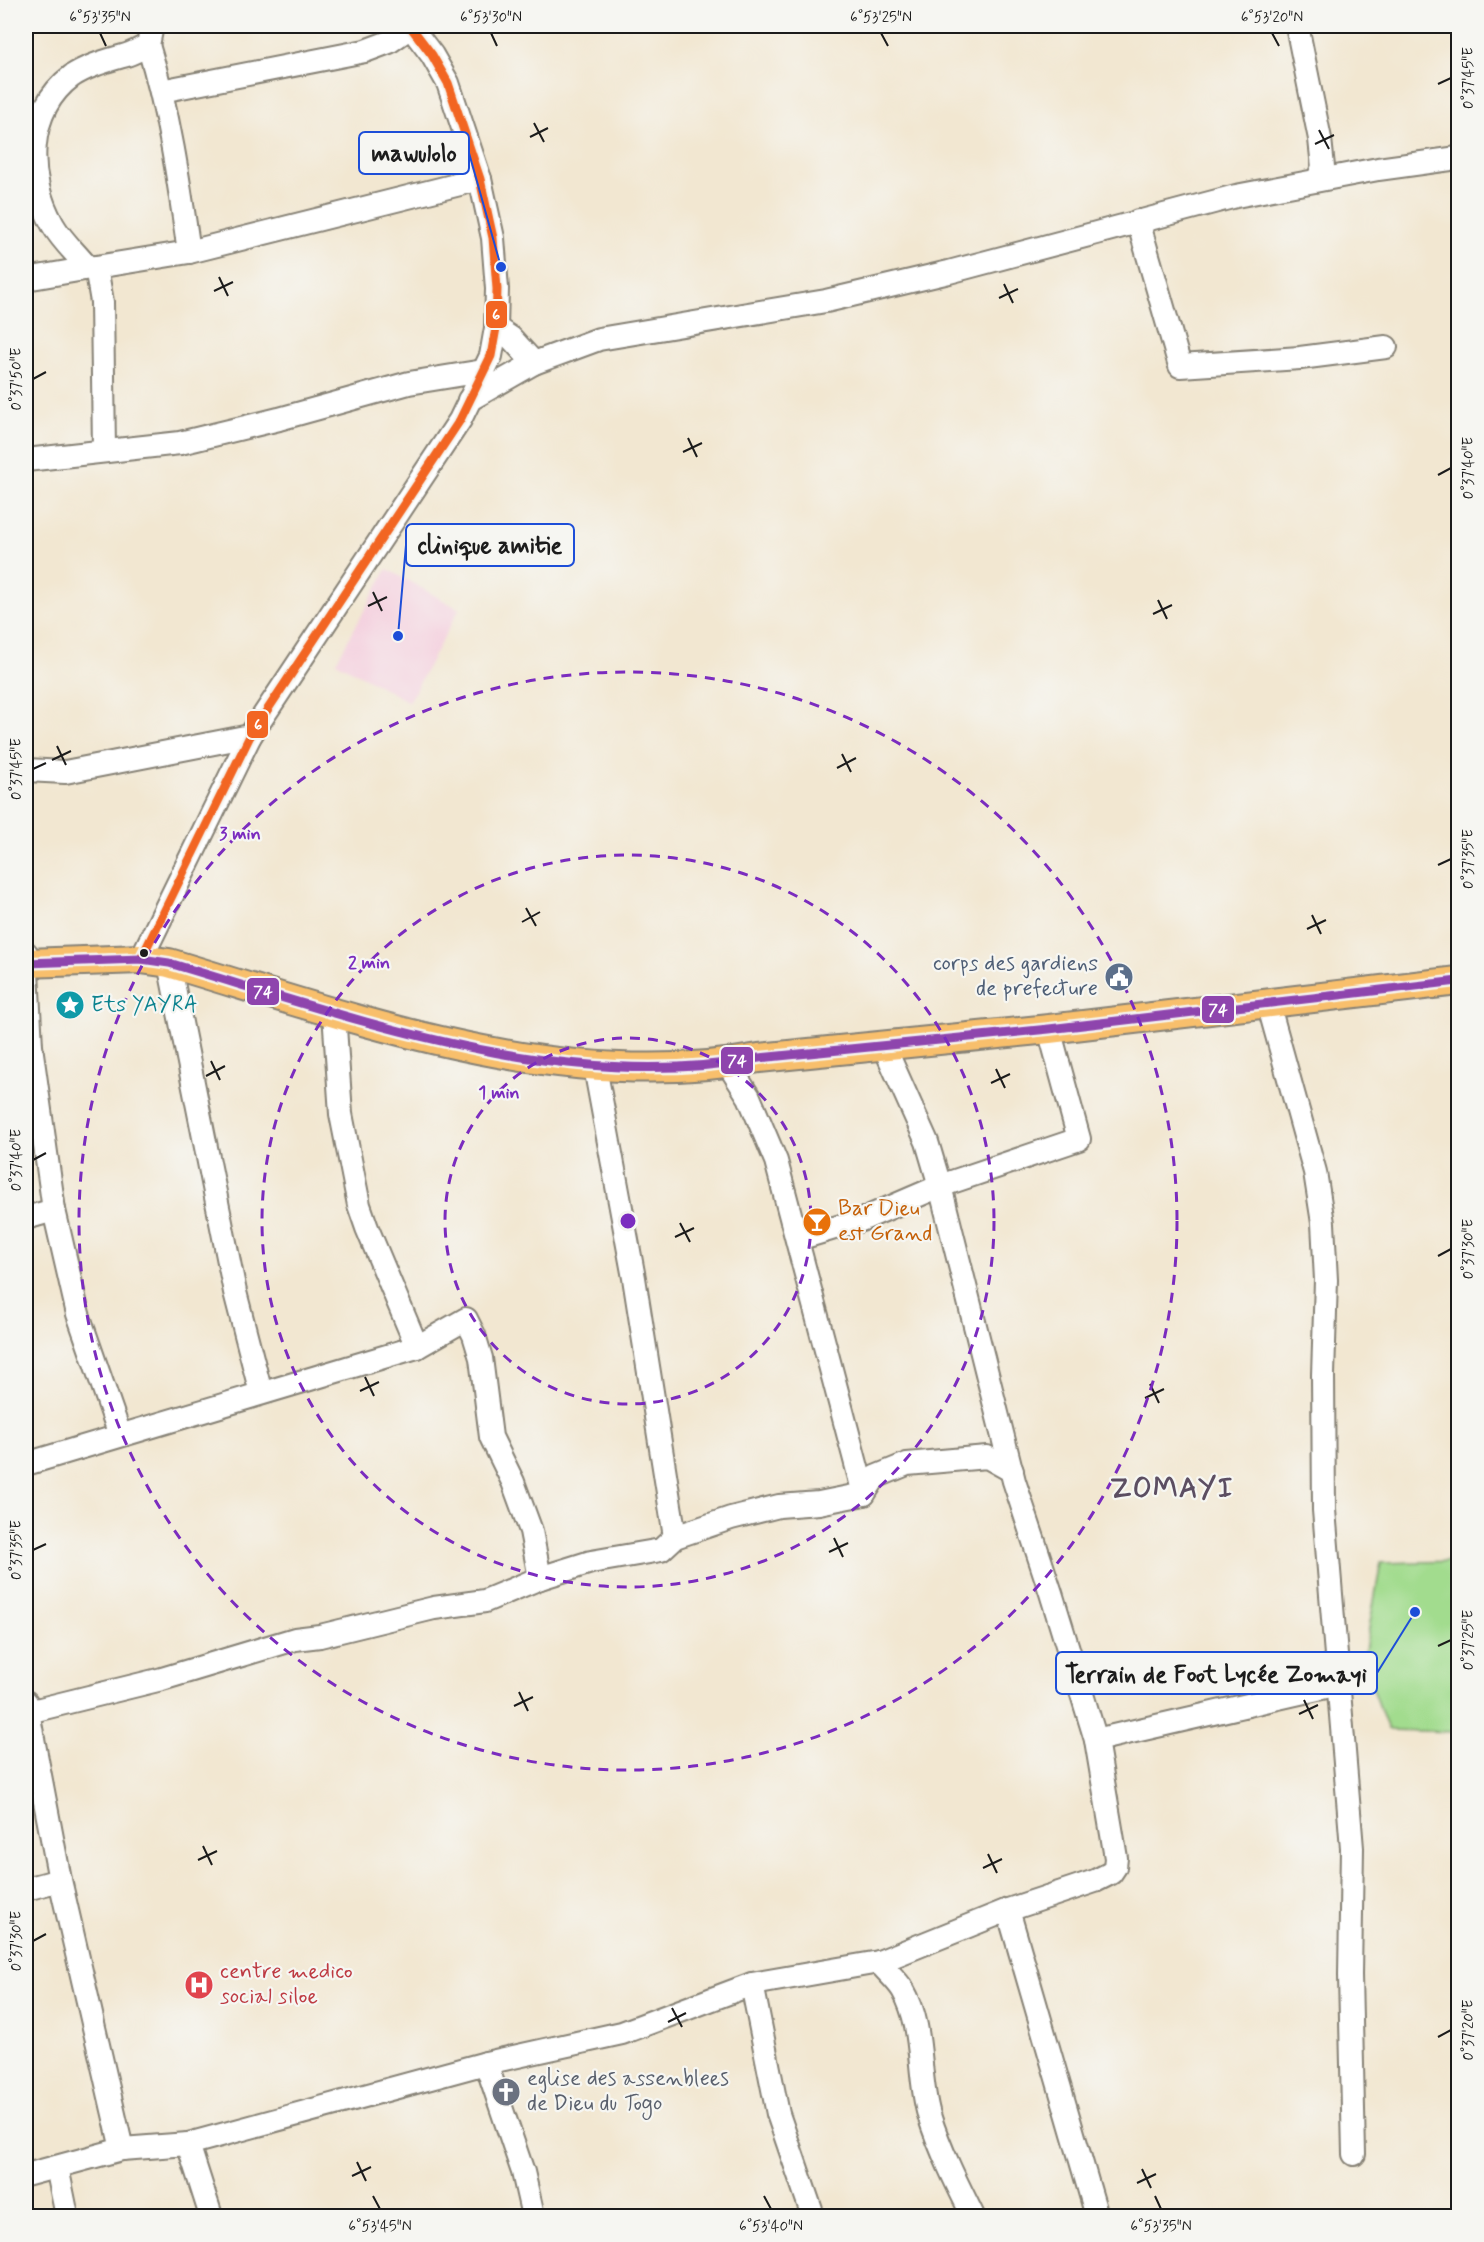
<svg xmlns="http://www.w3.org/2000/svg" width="1484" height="2242" viewBox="0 0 1484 2242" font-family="Mynerve,sans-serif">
  <rect width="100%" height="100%" fill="#f6f6f2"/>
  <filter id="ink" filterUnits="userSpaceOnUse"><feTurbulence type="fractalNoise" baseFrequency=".0167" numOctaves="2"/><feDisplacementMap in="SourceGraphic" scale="12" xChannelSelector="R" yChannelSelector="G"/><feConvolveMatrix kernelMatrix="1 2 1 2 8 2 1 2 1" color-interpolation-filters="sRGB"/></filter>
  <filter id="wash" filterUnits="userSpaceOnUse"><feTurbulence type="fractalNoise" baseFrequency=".008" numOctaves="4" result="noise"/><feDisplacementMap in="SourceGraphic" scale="24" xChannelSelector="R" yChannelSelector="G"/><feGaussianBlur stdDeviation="1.35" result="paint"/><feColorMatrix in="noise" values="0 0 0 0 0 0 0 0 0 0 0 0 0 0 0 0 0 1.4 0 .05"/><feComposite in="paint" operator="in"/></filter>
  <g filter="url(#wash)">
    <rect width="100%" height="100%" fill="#f2e7d1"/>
    <path fill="#f4cfde" d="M 387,569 L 459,609 L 409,702 L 336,662 Z"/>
    <path fill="#a2dc8e" stroke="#5f7c55" stroke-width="1.5" d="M 1458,1561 L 1458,1732 L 1388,1730 L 1363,1661 L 1381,1563 Z"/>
  </g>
  <g filter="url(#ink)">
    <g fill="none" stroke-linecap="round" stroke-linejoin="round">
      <g stroke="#878276" stroke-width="26">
        <g id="minor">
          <path d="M 1297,26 L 1320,139 L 1323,167 L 1318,179"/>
          <path d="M 148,45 C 169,112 179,182 189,252"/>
          <path d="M 161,91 L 365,51 L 389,42 L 412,26"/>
          <path d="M 1138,221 L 1180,366 L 1300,358 L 1386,347"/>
          <path d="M 96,267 L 189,252 L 480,179"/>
          <path d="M 88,268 C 77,254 62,241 53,225 C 26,178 25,111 72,76 C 87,66 106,61 123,56 C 132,54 140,49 148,45 L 152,26"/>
          <path d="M 26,279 L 96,267 L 102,302 L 104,450"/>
          <path d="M 496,328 L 511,338 L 534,363 L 599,339 L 826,301 L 949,272 L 1236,196 L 1378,169 L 1458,158"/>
          <path d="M 469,400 L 534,363"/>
          <path d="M 26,460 L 180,443 L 279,419 L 409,383 L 483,371"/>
          <path d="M 26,770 L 65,772 L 250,736"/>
          <path d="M 26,953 L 31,1046 L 54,1210 L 78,1314 L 120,1435"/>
          <path d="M 141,959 L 250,736 L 460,420 L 491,356 L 496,328 L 497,289 L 493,238 L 480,179 L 448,83 L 432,55 L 410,26"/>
          <path d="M 169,963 L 235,1292 L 261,1393"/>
          <path d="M 1268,1003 L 1315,1172 L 1323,1223 L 1326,1280 L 1323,1375 L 1324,1510 L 1352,1848 L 1350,1975 L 1354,2154"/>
          <path d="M 334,1013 L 341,1114 L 359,1205 L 367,1228 L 417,1347"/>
          <path d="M 728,1064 L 749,1097 L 776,1161 L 864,1494"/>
          <path d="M 595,1067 L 634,1278 L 675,1537"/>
          <path d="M 26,1218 L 54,1210"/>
          <path d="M 798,1239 L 861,1220 L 940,1186 L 1079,1139 L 1049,1029"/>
          <path d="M 26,1464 L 417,1347 L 466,1319 L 474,1335 L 481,1358 L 491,1437 L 513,1482 L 531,1531 L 540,1578"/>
          <path d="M 26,1702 L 60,1880 L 122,2149"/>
          <path d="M 28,1712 L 162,1679 L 295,1639 L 320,1636 L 434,1608 L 485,1601 L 540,1578 L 591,1562 L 661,1550 L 675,1537 L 731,1518 L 779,1506 L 819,1503 L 864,1494 L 875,1477 L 907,1464 L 987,1457 L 1012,1471"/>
          <path d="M 1096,1740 L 1339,1684"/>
          <path d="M 26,1889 L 60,1880"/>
          <path d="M 1008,1910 L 1097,2216"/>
          <path d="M 879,1962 C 886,1971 897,1980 903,1990 C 925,2028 917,2074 929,2115 C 940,2150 957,2184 973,2216"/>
          <path d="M 752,1984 L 778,2114 L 813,2216"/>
          <path d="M 486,2063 L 523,2172 L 533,2216"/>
          <path d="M 188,2144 L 211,2216"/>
          <path d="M 57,2167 L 67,2216"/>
          <path d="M 26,2175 L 122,2149 L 188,2144 L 486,2063 L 622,2033 L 752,1984 L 879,1962 L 1008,1910 L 1095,1881 L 1111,1873 L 1115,1867 L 1116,1858 L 1096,1740 L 1051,1593 L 1014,1481 L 940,1186 L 927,1142 L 884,1046"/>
        </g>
      </g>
      <g stroke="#878276" stroke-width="32">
        <path id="major" d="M 26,963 L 141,959 L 169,963 C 357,1019 561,1095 759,1058 L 1049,1029 L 1458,981"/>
      </g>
      <use href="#minor" stroke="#fff" stroke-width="22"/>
      <use href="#major" stroke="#f8bf6c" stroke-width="28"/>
      <g stroke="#f6f6f2" stroke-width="14">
        <path id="bus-1" d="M 141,959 L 250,736 L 460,420 L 491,356 L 496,328 L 497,289 L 493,238 L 480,179 L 448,83 L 432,55 L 410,26"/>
      </g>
      <g stroke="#f6f6f2" stroke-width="14">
        <path id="bus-2" d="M 26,963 L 141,959 L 169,963 C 357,1019 561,1095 759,1058 L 1049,1029 L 1458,981"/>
      </g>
      <use href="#bus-1" stroke="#f26522" stroke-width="9"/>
      <use href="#bus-2" stroke="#8e44ad" stroke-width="9"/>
    </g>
  </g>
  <path fill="none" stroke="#1c1c1c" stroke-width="2" d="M 100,33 L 106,46M 491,33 L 497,46M 881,33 L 888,46M 1272,33 L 1279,46M 1438,84 L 1451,78M 534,123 L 544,142M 1319,130 L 1329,149M 530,137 L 548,128M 1315,144 L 1334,135M 219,277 L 228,296M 1004,284 L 1013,303M 214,291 L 233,282M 999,298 L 1018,289M 33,379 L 46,372M 688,438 L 697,457M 683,452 L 702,443M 1438,475 L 1451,468M 373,592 L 382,611M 1158,600 L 1167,619M 368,606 L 387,597M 1153,614 L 1172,605M 57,746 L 66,765M 842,754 L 851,772M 52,760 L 71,751M 837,768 L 856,758M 33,769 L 46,763M 1438,865 L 1451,859M 526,908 L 536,926M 1312,915 L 1321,934M 522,922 L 540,912M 1307,929 L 1326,920M 211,1061 L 220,1080M 996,1069 L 1005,1088M 206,1076 L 225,1066M 991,1083 L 1010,1074M 33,1160 L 46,1153M 680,1223 L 690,1242M 675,1237 L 694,1228M 1438,1256 L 1451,1249M 365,1377 L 374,1396M 1150,1384 L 1159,1403M 360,1391 L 379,1382M 1145,1398 L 1164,1389M 834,1538 L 843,1557M 33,1550 L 46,1544M 829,1552 L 848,1543M 1438,1646 L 1451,1640M 519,1692 L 528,1711M 1304,1700 L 1313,1719M 514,1706 L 533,1697M 1299,1714 L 1318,1705M 203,1846 L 212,1865M 988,1854 L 997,1873M 198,1860 L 217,1851M 983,1868 L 1002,1859M 33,1941 L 46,1934M 672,2008 L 682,2027M 668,2022 L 686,2013M 1438,2037 L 1451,2030M 357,2162 L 366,2181M 1142,2169 L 1151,2188M 352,2176 L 371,2167M 1137,2183 L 1156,2174M 373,2196 L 380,2209M 764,2196 L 771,2209M 1155,2196 L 1161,2209"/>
  <g fill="none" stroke="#7b2cbf" stroke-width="3" stroke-dasharray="10 8">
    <circle cx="628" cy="1221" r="183"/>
    <circle cx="628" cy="1221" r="366"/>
    <circle cx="628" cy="1221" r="549"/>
  </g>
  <defs>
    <g id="civic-disc" transform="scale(1.5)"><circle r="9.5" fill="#5c6f8a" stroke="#f6f6f2"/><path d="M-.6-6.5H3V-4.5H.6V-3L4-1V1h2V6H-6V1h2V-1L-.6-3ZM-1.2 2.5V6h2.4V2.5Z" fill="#fff"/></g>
    <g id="sight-disc" transform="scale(1.5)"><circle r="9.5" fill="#0f9aa8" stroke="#f6f6f2"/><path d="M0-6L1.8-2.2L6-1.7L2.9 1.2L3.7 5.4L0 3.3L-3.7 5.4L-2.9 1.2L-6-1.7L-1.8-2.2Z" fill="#fff"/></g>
    <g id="bar-disc" transform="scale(1.5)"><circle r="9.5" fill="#e8710a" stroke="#f6f6f2"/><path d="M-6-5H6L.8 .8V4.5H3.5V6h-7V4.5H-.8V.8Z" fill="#fff"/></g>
    <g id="hospital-disc" transform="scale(1.5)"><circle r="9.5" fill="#e0444e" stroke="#f6f6f2"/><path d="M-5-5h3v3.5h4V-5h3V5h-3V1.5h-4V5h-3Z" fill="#fff"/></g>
    <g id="church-disc" transform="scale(1.5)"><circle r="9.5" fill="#6b7280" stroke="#f6f6f2"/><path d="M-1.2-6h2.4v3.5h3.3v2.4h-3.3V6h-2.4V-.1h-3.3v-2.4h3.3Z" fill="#fff"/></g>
  </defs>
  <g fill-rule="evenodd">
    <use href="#civic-disc" x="1119" y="977"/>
    <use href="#sight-disc" x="70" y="1005"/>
    <use href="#bar-disc" x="817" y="1222"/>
    <use href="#hospital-disc" x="199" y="1985"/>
    <use href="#church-disc" x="506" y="2092"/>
  </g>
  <circle fill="#1c1c1c" stroke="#f6f6f2" stroke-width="2" cx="144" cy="953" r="5"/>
  <g text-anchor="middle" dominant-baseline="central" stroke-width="4.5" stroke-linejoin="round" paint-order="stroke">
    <g font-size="22" fill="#4e5e75" stroke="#f6f6f2" text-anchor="end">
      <text x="1098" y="964">corps des gardiens<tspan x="1098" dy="25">de prefecture</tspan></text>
    </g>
    <g font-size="22" fill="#0d838f" stroke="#f6f6f2" text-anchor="start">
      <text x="91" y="1005">Ets YAYRA</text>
    </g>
    <g font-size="22" fill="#c56008" stroke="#f6f6f2" text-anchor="start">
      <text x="838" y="1209">Bar Dieu<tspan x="838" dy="25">est Grand</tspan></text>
    </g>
    <g font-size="22" fill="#be3a42" stroke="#f6f6f2" text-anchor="start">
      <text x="220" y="1972">centre medico<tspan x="220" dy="25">social siloe</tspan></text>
    </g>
    <g font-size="22" fill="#5b616d" stroke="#f6f6f2" text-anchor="start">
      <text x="527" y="2079">eglise des assenblees<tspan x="527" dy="25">de Dieu du Togo</tspan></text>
    </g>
    <g font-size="28" font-weight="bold" letter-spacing="1.5" fill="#5c4e62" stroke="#f6f6f2">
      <text x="1172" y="1489">ZOMAYI</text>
    </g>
  </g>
  <circle cx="628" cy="1221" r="9" fill="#7b2cbf" stroke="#f6f6f2" stroke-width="3"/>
  <g font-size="18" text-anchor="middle" font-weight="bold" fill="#7b2cbf" stroke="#f6f6f2" stroke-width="4.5" stroke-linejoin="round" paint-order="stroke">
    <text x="240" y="839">3 min</text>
    <text x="369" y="968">2 min</text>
    <text x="499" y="1098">1 min</text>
  </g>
  <path fill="none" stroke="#1d4ed8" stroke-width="2" d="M501 267L469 153M398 636L406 545M1415 1612L1377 1673"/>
  <g fill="#1d4ed8" stroke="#f6f6f2" stroke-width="2">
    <circle cx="501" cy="267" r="6"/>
    <circle cx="398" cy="636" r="6"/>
    <circle cx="1415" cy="1612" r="6"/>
  </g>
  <g fill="#f6f6f2" stroke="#1d4ed8" stroke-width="2">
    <rect x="359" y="132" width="110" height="42" rx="6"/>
    <rect x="406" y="524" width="168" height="42" rx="6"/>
    <rect x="1056" y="1652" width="321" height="42" rx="6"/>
  </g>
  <g font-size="24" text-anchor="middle" font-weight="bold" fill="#1c1c1c">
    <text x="414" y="161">mawulolo</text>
    <text x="490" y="553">clinique amitie</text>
    <text x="1216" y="1682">Terrain de Foot Lycée Zomayi</text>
  </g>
  <g stroke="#f6f6f2" stroke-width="2">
    <rect x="485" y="300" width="23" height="29" rx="6" fill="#f26522"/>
    <rect x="246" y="710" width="23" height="29" rx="6" fill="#f26522"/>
    <rect x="246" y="977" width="34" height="29" rx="6" fill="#8e44ad"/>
    <rect x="1201" y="995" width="34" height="29" rx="6" fill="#8e44ad"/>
    <rect x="720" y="1046" width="34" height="29" rx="6" fill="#8e44ad"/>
  </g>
  <g font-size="16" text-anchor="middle" font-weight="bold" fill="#fff">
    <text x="496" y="320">6</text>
    <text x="258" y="730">6</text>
    <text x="263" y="997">74</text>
    <text x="1218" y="1015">74</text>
    <text x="737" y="1066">74</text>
  </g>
  <rect width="1484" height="2242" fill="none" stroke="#f6f6f2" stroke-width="66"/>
  <rect x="33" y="33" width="1418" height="2176" fill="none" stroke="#1c1c1c" stroke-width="2"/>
  <g font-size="15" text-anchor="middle" fill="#1c1c1c">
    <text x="100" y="22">6°53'35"N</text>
    <text x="491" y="22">6°53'30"N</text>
    <text x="881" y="22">6°53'25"N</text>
    <text x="1272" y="22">6°53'20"N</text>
    <text transform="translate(1468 78) rotate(-90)" y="5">0°37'45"E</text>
    <text transform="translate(16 379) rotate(-90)" y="5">0°37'50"E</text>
    <text transform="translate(1468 468) rotate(-90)" y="5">0°37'40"E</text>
    <text transform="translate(16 769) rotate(-90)" y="5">0°37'45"E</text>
    <text transform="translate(1468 859) rotate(-90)" y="5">0°37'35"E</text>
    <text transform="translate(16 1160) rotate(-90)" y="5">0°37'40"E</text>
    <text transform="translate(1468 1249) rotate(-90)" y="5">0°37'30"E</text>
    <text transform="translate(16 1550) rotate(-90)" y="5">0°37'35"E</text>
    <text transform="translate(1468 1640) rotate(-90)" y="5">0°37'25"E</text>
    <text transform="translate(16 1941) rotate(-90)" y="5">0°37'30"E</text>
    <text transform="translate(1468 2030) rotate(-90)" y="5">0°37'20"E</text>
    <text x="380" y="2231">6°53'45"N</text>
    <text x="771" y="2231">6°53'40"N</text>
    <text x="1161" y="2231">6°53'35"N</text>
  </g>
</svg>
